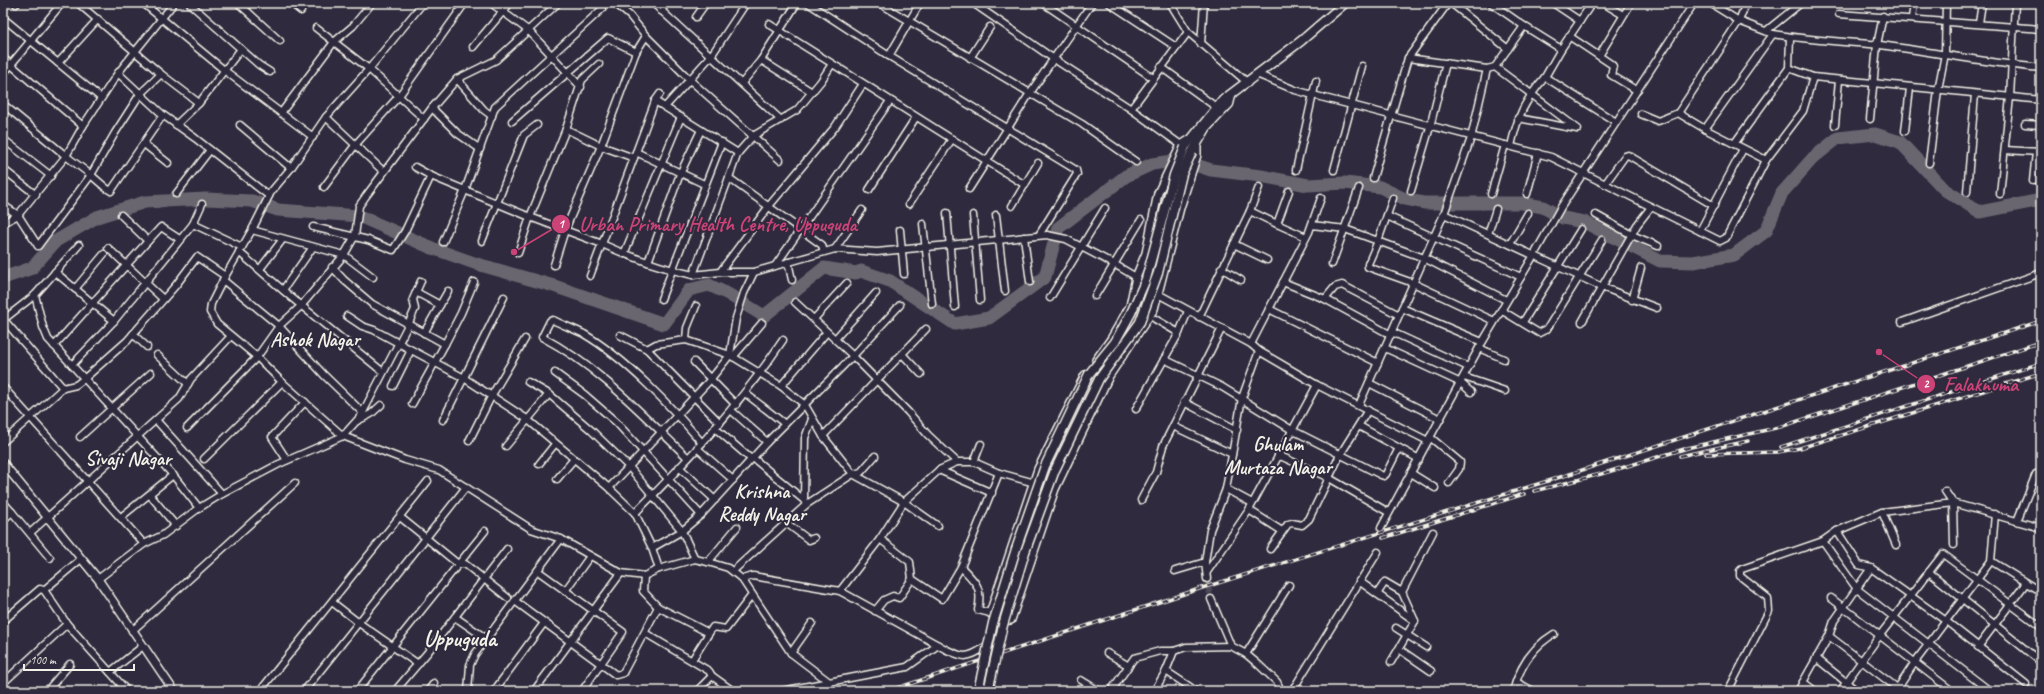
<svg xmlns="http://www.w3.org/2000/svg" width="2044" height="694" viewBox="0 0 2044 694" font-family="Caveat,sans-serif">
  <rect width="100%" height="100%" fill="#2f2a3d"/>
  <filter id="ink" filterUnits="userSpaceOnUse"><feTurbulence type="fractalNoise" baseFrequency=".025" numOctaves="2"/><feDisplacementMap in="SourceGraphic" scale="8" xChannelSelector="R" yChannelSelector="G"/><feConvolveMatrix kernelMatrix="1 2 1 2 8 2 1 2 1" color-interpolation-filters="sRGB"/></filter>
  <g filter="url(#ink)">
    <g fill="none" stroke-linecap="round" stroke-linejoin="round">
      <path stroke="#6a6670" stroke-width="13" d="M 3,278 L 32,268 L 56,241 L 97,217 L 145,202 L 206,199 L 252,201 L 278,210 L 359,216 L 432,248 L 477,264 L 554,286 L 664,324 L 689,290 L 709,285 L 728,294 L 764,316 L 824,268 L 856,273 L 861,271 L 890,281 L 955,324 L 989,318 L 1045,277 L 1058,228 L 1126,176 L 1152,164 L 1181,160 L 1211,170 L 1261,176 L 1308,185 L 1345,183 L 1380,187 L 1405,199 L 1424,203 L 1522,203 L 1543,207 L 1563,218 L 1584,222 L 1660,261 L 1693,262 L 1734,255 L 1766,231 L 1782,193 L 1813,158 L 1838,138 L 1875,134 L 1900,142 L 1945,190 L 1980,212 L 2041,200"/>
      <path stroke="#4d4857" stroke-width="6" stroke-dasharray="6 3" stroke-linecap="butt" d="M 1207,579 L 1211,599"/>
      <g stroke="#f4f1e8" stroke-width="9">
        <g id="minor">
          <path d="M 78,3 L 161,74 L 199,103"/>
          <path d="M 143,3 L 224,70 L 313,137"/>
          <path d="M 189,3 L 259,65 L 270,72"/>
          <path d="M 238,3 L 280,41"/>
          <path d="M 291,3 L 301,11"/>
          <path d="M 491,3 L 529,31 L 581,87"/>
          <path d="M 615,3 L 630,16 L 646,36 L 690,80 L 780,160"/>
          <path d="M 653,3 L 781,120"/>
          <path d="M 808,3 L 889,56 L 1076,170 L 1077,174 L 1039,235"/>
          <path d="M 879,3 L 1082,124 L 1136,162"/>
          <path d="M 973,3 L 1054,59 L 1131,109 L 1181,145"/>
          <path d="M 1043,3 L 1153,78"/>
          <path d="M 1109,3 L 1176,47"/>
          <path d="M 1170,3 L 1188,32 L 1248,83"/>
          <path d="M 1451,3 L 1508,49"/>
          <path d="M 1491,3 L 1524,26 L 1561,49"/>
          <path d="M 1553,3 L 1580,21"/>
          <path d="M 1603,3 L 1623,15"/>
          <path d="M 16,4 L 17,3"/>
          <path d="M 661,11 L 666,3"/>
          <path d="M 1839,14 L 2041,29"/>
          <path d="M 696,17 L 706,3"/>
          <path d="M 3,18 L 101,98"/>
          <path d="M 1912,18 L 1914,3"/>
          <path d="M 1979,23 L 1982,3"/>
          <path d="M 769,24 L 1025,185"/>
          <path d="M 316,28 L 369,69 L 424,119"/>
          <path d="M 1766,31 L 1801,3"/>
          <path d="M 1773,34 C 1809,41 1845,41 1880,45 C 1934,52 1987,63 2041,68"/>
          <path d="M 1569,36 L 1611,64 L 1613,66 L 1611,75 L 1636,90"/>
          <path d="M 1201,44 L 1204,3"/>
          <path d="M 473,47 L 510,3"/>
          <path d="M 636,52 L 646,36"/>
          <path d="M 889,56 L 920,3"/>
          <path d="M 1599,56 L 1631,3"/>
          <path d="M 3,58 L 83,126 L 118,73 L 174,3"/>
          <path d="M 970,58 L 990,27"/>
          <path d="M 1408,58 L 1448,3"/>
          <path d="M 761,60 L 812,92"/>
          <path d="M 58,63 L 98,19"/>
          <path d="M 599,64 L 582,80 L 566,129 L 601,146 L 634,158"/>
          <path d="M 1161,67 L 1216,107"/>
          <path d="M 1495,67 L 1524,26"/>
          <path d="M 1789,68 L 1813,77 L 2041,100"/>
          <path d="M 1487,69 L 1471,138 L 1444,214 L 1602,287 L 1657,308"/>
          <path d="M 118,73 L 163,115 L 195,138 L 269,196"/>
          <path d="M 3,74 L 62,3"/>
          <path d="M 1259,75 L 1295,90 L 1313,95 L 1551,157 L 1720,241 L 1726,238 L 1766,160 L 1803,111 L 1813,77"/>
          <path d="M 1545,77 L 1561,49 L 1592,3"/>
          <path d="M 457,79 L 484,110 L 492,116"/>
          <path d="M 742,83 L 761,60 L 797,3"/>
          <path d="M 655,101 L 660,94"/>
          <path d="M 3,104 L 66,156 L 18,215 L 3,223"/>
          <path d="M 665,107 L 711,56 L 746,3"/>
          <path d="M 432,108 L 457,133 L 480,149"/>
          <path d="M 1131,109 L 1188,32"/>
          <path d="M 281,113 L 334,42 L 353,26 L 372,3"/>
          <path d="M 1678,113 L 1739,21 L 1710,3"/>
          <path d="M 1641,114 L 1658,121 L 1678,113 L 1705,129 L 1766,160"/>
          <path d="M 326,117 L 383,171"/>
          <path d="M 1518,118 L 1577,129"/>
          <path d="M 1870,119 L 1877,45 L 1883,16"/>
          <path d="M 512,121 L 608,38 L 636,52 L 601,146 L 565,230 L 554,265"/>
          <path d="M 2025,124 L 2041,125"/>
          <path d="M 176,125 L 199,103 L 241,49"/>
          <path d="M 240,125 L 291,168"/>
          <path d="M 1835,125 L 1839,80"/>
          <path d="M 83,126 L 66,156 L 91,175 L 106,188 L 111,191 L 163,115"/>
          <path d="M 566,129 L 530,217 L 602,244 L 590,276"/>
          <path d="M 1705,129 L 1773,34 L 1739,21 L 1746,3"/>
          <path d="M 1905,131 L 1910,88"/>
          <path d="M 3,139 L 51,176"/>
          <path d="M 144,144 L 168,163"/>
          <path d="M 1734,144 L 1789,68 L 1790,37"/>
          <path d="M 1511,146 C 1518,115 1524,102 1545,77 L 1616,122"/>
          <path d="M 2005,150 L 2041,152"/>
          <path d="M 636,152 L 704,184"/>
          <path d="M 738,153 L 693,275 L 720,272 L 754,272"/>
          <path d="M 1929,163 L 1938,90 L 1945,54 L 1946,3"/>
          <path d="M 3,169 L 36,195"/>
          <path d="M 1296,170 L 1316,81"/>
          <path d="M 1334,170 L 1362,66"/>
          <path d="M 431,176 L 530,217 L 518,253"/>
          <path d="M 729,178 L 822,245 L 824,252"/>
          <path d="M 1373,178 L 1408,58 L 1487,69 L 1495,67 L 1578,129"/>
          <path d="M 2033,181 L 2036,152"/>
          <path d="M 1605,184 L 1625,156 L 1628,155 L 1714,206"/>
          <path d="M 324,187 L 356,144 L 399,96 L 465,3"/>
          <path d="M 969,189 L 1030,93 L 1092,3"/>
          <path d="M 869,190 L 916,117"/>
          <path d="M 1289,191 L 1277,224 L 1306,237"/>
          <path d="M 1411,191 L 1430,127 L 1446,63"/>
          <path d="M 1967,192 L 1975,94"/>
          <path d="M 176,194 L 210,150"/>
          <path d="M 1491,194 L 1505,145"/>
          <path d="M 1527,194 L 1538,153"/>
          <path d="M 2000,194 L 2010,97 L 2015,3"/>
          <path d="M 909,204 L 952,139"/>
          <path d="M 3,205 L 18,215 L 38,246 L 91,175 L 115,133 L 140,94 L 161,74"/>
          <path d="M 1012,206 L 1038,163"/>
          <path d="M 1250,211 L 1277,224"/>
          <path d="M 947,213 L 955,307"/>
          <path d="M 121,215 L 148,241 L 161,227 L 181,240"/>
          <path d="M 973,215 L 980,300"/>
          <path d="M 996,215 L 1005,291"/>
          <path d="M 1596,215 L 1632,235 L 1658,246"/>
          <path d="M 1387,216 L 1521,277"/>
          <path d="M 193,224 L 202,204"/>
          <path d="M 923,224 L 932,304"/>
          <path d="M 1312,225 L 1345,229 L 1378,241 L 1393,198"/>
          <path d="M 313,227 L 368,240 L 393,250 L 405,231 L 431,176 L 415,167"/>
          <path d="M 252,230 L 344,255 L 373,277"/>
          <path d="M 900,230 L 904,274"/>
          <path d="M 1700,231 L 1743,149"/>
          <path d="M 1488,234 L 1496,209"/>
          <path d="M 1024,237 L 1030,282"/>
          <path d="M 482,241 L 524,135 L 537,125"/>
          <path d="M 443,242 L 465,190 L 495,107 L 602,9"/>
          <path d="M 1234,244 L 1267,260"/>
          <path d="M 1510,244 L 1528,213"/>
          <path d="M 108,248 L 163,299"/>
          <path d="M 835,249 L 862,210"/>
          <path d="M 239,252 L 292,298 L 383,372"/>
          <path d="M 624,254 L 681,117"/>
          <path d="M 648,262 L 680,174 L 701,130"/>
          <path d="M 788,262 L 792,280"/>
          <path d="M 1332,264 L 1359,188"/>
          <path d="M 775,266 L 890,101"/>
          <path d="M 332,267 L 344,280 L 372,304 L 445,344 L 412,404"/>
          <path d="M 1221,268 L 1241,280"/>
          <path d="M 260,269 L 283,239"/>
          <path d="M 55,272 L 114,321"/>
          <path d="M 720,272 L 769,206 L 835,127 L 863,84"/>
          <path d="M 693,275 C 661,268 631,257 602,244 L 655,101 L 738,153 L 753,136 L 797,110 L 821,81 L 832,64"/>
          <path d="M 223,280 L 279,326 L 324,375 L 363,413"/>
          <path d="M 421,281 L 413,299 L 415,309 L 408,325 L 361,416 L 343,436 L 282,382 L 257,357 L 217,324 L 210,312 L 211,304 L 223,280 L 252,230 L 271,192 L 291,168 L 326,117 L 369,69 L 423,3"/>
          <path d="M 1283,282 L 1325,299 L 1391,335"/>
          <path d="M 75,289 L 104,254"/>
          <path d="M 283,290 L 313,247"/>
          <path d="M 416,292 L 440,305"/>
          <path d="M 35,295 L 43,327 L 48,339 L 173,475 L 199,508"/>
          <path d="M 1095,296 L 1141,220"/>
          <path d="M 1050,298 L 1105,208"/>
          <path d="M 661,299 L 722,142"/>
          <path d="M 1325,299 L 1335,287 L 1342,285 L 1399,315"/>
          <path d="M 1632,300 L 1641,268"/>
          <path d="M 795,302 L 853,356 L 908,412 L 928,435 L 957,462"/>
          <path d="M 1402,308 L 1482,342"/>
          <path d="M 1269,309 L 1378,363"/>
          <path d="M 1501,310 L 1539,333 L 1547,329 L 1602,240"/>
          <path d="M 347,316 L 362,326 L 374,330 L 464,378 L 527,419 L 609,488 L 635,513 L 652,548 L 659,569"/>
          <path d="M 1199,317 L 1250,211 L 1259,187"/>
          <path d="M 814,319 L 847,283"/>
          <path d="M 1155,319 L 1179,333"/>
          <path d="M 3,320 L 35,295 L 79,245"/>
          <path d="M 4,320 L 63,388"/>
          <path d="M 1494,321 L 1413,283 L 1368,267 L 1368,264 L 1378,241 L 1424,258 L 1506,300"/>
          <path d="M 1523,322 L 1581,229"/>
          <path d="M 1582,322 L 1637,225 L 1651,207"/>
          <path d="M 1902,322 L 2041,273"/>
          <path d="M 1392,332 L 1468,367"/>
          <path d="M 424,333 L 448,291"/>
          <path d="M 133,334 L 147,347"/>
          <path d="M 620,335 L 647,349 L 720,423"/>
          <path d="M 835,339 L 876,293"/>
          <path d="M 686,340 L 687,328 L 696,306"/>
          <path d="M 445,344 L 461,313 L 474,282"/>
          <path d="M 1251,344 L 1309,232 L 1321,198"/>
          <path d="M 54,346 L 148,241"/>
          <path d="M 1385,348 L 1461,383 L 1471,392"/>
          <path d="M 1479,348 L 1504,359"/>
          <path d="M 647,349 L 656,344 L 686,340 L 730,355 L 781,386 L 805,405 L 823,436 L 853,474 L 904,502 L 938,526"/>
          <path d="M 157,355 L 188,384"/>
          <path d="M 903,355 L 921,374"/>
          <path d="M 733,357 L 762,323"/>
          <path d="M 1164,359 L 1222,387 L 1292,430 L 1381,475 L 1384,476 L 1386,474 L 1399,448"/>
          <path d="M 694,362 L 736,405"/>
          <path d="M 72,365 L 114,321 L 193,224 L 242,247"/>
          <path d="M 555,373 L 585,395 L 616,422 L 701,515"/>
          <path d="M 1464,377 L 1505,391"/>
          <path d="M 528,382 L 549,394"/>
          <path d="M 1369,383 L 1440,419"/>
          <path d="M 393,386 L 411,350"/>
          <path d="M 781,386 L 827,332"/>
          <path d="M 3,387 L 144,544"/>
          <path d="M 745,393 L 785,424"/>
          <path d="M 1184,402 L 1237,430"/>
          <path d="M 1359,405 L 1444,214"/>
          <path d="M 1136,409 L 1179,333 L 1188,311"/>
          <path d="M 732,411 L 767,442"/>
          <path d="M 156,420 L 222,494"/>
          <path d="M 443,420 L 504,297"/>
          <path d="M 357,421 L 371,414 L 381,405"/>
          <path d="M 1173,426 L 1232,454"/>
          <path d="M 1359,426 L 1419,459"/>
          <path d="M 187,428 L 257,357 L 279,326 L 301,306 L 344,255 L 355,236 L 359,206 L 366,196 L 432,108 L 457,79 L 496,60 L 558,3"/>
          <path d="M 715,428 L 751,459"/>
          <path d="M 823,436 L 926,329"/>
          <path d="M 80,437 L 151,373"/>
          <path d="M 1430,437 L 1460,462 L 1459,469 L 1449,483"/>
          <path d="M 469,441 L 492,395 L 525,339"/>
          <path d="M 1428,441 L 1479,348 L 1534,255 L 1561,207 L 1694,3"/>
          <path d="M 3,442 L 63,388 L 76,385 L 85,378 L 127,341 L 176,285 L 197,257 L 225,276"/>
          <path d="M 506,446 L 549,394 L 591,430 L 630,468 L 682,531 L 652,548"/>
          <path d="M 697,448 L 733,480"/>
          <path d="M 1278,455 L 1329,478 L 1388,512"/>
          <path d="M 688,458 C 642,414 599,367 542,337 L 550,321 L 553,320 C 563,325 574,329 584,334 C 625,358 672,407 702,443"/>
          <path d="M 753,458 L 805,501"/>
          <path d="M 204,459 L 282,382"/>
          <path d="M 287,460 L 272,437 L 305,402"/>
          <path d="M 974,462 L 981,444"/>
          <path d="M 539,464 L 555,444"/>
          <path d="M 679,467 L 715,500"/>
          <path d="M 939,470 L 992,493"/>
          <path d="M 1411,473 L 1435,488"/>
          <path d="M 557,479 L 574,459"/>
          <path d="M 609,488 L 710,380 L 730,355 L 736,318 L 744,293 L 754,272 L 835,249 L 877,252 L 1047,235 L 1066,239 L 1114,264 L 1136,277 L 1158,294 L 1251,344 L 1259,351"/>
          <path d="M 1226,489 L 1252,503"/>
          <path d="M 1945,491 L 1953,503 L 1954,545"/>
          <path d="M 150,495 L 176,526"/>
          <path d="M 804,500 L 805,438 L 812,419"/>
          <path d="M 1141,500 L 1156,472 L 1163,446 L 1222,328"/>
          <path d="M 3,502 L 12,512"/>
          <path d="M 1249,510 L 1282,531"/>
          <path d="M 1882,512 L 1896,545"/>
          <path d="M 635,513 C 689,460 741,403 783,340"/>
          <path d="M 121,517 L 173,475"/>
          <path d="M 400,517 L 426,538 L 466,487"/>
          <path d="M 3,520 L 12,512 L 50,558"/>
          <path d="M 2017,521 L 2036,474"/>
          <path d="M 785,522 L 809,540 L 814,538"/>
          <path d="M 1837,531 L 1859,565 L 1871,568 L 1946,621 L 2026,684"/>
          <path d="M 30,533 L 179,399 L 191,379 L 231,336"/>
          <path d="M 880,539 L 910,562 L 912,579 L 942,599 L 961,567 L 999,473"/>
          <path d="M 1823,541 L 1857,589 L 1990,691"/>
          <path d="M 1270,549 L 1288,524 L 1292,523 L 1302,525 L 1309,519 L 1340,455 L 1368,410"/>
          <path d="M 695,559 L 682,531 L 701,515 L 767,442 L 853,356 L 900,305"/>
          <path d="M 1991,561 L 2041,592"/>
          <path d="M 708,562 L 737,527"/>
          <path d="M 961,567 C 976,582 983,588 978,610 L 990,613"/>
          <path d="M 538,571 L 623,632 L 582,691"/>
          <path d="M 733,571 L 807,504 L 853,474 L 861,472 L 875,456"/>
          <path d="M 1175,571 L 1205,562"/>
          <path d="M 1207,572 L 1249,510 L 1317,385"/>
          <path d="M 1929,572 L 2041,662"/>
          <path d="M 644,576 L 643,591 L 658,607"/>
          <path d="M 98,579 L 144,544 L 163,535 L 199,508 L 222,494 L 279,464 L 343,436 L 405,460 L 439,470 L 531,529 L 561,539 L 621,573 L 644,576 L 659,569 L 695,559 L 708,562 L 728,568 L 742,579 L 791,653 L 828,681"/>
          <path d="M 742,579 L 753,576 L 840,591 L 947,650 C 952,652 960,656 965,656 C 979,655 993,640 1002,631"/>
          <path d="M 1207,579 L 1205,562 L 1210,530 L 1226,489 L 1242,398 L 1259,351 L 1317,385 L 1428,441 L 1381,528"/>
          <path d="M 1359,581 L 1415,621"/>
          <path d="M 565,591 L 590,556"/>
          <path d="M 840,591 L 880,539 L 904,502 L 939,470 L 957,462 L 974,462 L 999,473 L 1053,488"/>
          <path d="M 1377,594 L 1385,582 L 1402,592 L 1433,532"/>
          <path d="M 1831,598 L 1952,691"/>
          <path d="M 1211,599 L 1231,646"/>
          <path d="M 515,601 L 616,675 L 623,673 L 625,669 L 658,607 L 709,633 L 692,660"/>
          <path d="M 332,602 L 359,623 L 418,664"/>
          <path d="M 875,611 L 884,600 L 893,596 L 899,598 L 912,579"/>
          <path d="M 455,617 L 487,639"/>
          <path d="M 3,621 L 40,589 L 44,590"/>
          <path d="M 67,624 L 44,590 L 81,559"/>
          <path d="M 1396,628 L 1426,647"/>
          <path d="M 132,631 L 295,483"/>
          <path d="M 645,633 L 709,671 L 712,676 L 733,691"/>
          <path d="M 709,633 L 713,627 L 726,629 L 752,595"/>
          <path d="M 1829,636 L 1901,691"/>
          <path d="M 1978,647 L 2026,583"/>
          <path d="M 1399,649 L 1431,671"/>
          <path d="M 791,653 L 812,623"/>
          <path d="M 1107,653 L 1129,666"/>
          <path d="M 1246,654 L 1289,585"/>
          <path d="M 1816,658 L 1857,691"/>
          <path d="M 1391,662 L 1415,621 L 1402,592"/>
          <path d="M 1166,671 L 1196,691"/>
          <path d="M 110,672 L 143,646"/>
          <path d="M 1081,680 L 1099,691"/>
          <path d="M 1516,682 L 1533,691"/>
          <path d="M 1803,682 L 1815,691"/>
          <path d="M 3,683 L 67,624 L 127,691"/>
          <path d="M 1294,687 L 1302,691"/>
          <path d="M 47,691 L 70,664"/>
          <path d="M 260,691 L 428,481"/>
          <path d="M 304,691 L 426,538 L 458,564 L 465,564 L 508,598"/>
          <path d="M 357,691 L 485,531"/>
          <path d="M 395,691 L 428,652 L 507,549"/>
          <path d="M 428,691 L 434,683"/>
          <path d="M 468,691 L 470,665 L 475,654 L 561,539"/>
          <path d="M 494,691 L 544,623"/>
          <path d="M 534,691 L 621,573"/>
          <path d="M 697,691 L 712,676"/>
          <path d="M 782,691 L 907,667 L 938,645"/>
          <path d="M 1111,691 L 1134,658 L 1160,651 L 1174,651 L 1186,647 L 1231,646 L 1246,654 L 1259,665 L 1277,682 L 1281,691"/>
          <path d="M 1154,691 L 1166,671 L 1174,651"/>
          <path d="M 1292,691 L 1378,552"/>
          <path d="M 1513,691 C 1520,666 1532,647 1554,634"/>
          <path d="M 1728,691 L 1769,611 L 1768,598 L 1740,576 L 1740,571 L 1742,569 L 1823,541 L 1837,531 L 1882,512 L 1953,503 L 2041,528"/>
          <path d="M 1798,691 L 1829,636 L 1834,621 L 1871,568"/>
          <path d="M 1840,691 L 1880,635 L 1943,554 L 2041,627"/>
          <path d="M 1896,691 L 1915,662 L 1991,561 L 1995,514"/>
        </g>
      </g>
      <g stroke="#f4f1e8" stroke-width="10">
        <g id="tertiary">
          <path d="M 1096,360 L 1111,339 L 1130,306 L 1136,277 L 1146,253 L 1158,193 L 1181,145 L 1189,140"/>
          <path d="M 1085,375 L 1038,469 L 990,613 L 999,621 L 1011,620 L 1055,489 L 1109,376 L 1154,309 L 1180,208 L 1197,155 L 1197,143"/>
          <path d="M 3,463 L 98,579 L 174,691"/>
        </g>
      </g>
      <g stroke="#f4f1e8" stroke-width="11">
        <g id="secondary">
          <path d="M 1185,147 L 1223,100 L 1301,41 L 1345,3"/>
          <path d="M 1192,152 L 1207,127 L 1229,104 L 1231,96"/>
        </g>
      </g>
      <use href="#minor" stroke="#2f2a3d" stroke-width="6"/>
      <use href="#tertiary" stroke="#2f2a3d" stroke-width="7"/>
      <use href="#secondary" stroke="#2f2a3d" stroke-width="8"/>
      <g stroke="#f4f1e8" stroke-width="3.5">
        <g id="rail">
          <path d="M 1781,447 L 2041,363"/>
          <path d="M 1706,454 L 1778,452 L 1800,448 L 2041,373"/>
          <path d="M 1680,456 L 1748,441"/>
          <path d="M 1534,491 L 1601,474 L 1691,447 L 1780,427 L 2041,342"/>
          <path d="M 1383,538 L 1524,494"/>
          <path d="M 888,691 L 1202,588 L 1570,474 L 2041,321"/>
        </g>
      </g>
      <use href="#rail" stroke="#2f2a3d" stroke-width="2" stroke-dasharray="6" stroke-linecap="butt"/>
      <g stroke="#f4f1e8" stroke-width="11" stroke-linecap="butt">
        <g id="secondary-bridge">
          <path d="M 978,691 L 993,623 L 1016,549 L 1045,466 L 1089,374 L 1115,342 L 1131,313 L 1146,279 L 1174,175 L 1185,147"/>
          <path d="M 988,691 L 1003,625 L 1025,552 L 1055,470 L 1099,379 L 1140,322 L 1158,273 L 1182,174 L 1192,152"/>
        </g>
      </g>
      <use href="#secondary-bridge" stroke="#2f2a3d" stroke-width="8"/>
    </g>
  </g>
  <g text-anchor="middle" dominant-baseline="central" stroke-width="4" stroke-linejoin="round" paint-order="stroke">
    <g font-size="20" font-weight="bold" fill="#f4f1e8" stroke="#2f2a3d">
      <text x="315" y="339">Ashok Nagar</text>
      <text x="1278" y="444">Ghulam<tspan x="1278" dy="23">Murtaza Nagar</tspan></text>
      <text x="128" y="458">Sivaji Nagar</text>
      <text x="762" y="491">Krishna<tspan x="762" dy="23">Reddy Nagar</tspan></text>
    </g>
    <g font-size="23" font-weight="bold" fill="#f4f1e8" stroke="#2f2a3d">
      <text x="460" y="638">Uppuguda</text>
    </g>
  </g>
  <path fill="none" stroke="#cc4377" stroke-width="1.5" d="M514 252L561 224M1879 352L1926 384"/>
  <g fill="#cc4377" stroke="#2f2a3d" stroke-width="1.5">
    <circle cx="514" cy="252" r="4"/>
    <circle cx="1879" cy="352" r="4"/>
    <circle cx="561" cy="224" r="10"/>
    <circle cx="1926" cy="384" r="10"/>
  </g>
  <g font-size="12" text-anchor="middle" font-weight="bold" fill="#fff">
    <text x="561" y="228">1</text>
    <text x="1926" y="388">2</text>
  </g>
  <g font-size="20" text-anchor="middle" font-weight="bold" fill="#cc4377" stroke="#2f2a3d" stroke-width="4" stroke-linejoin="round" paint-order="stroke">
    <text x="718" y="231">Urban Primary Health Centre, Uppuguda</text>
    <text x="1981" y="391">Falaknuma</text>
  </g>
  <rect width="2044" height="694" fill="none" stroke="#2f2a3d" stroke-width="16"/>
  <rect x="8" y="8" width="2028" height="678" fill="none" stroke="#f4f1e8" stroke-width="1.5" filter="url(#ink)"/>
  <path d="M24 664v6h110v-6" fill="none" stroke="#f4f1e8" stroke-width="2"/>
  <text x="30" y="664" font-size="12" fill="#f4f1e8" stroke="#2f2a3d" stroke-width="3" paint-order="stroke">100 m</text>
</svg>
